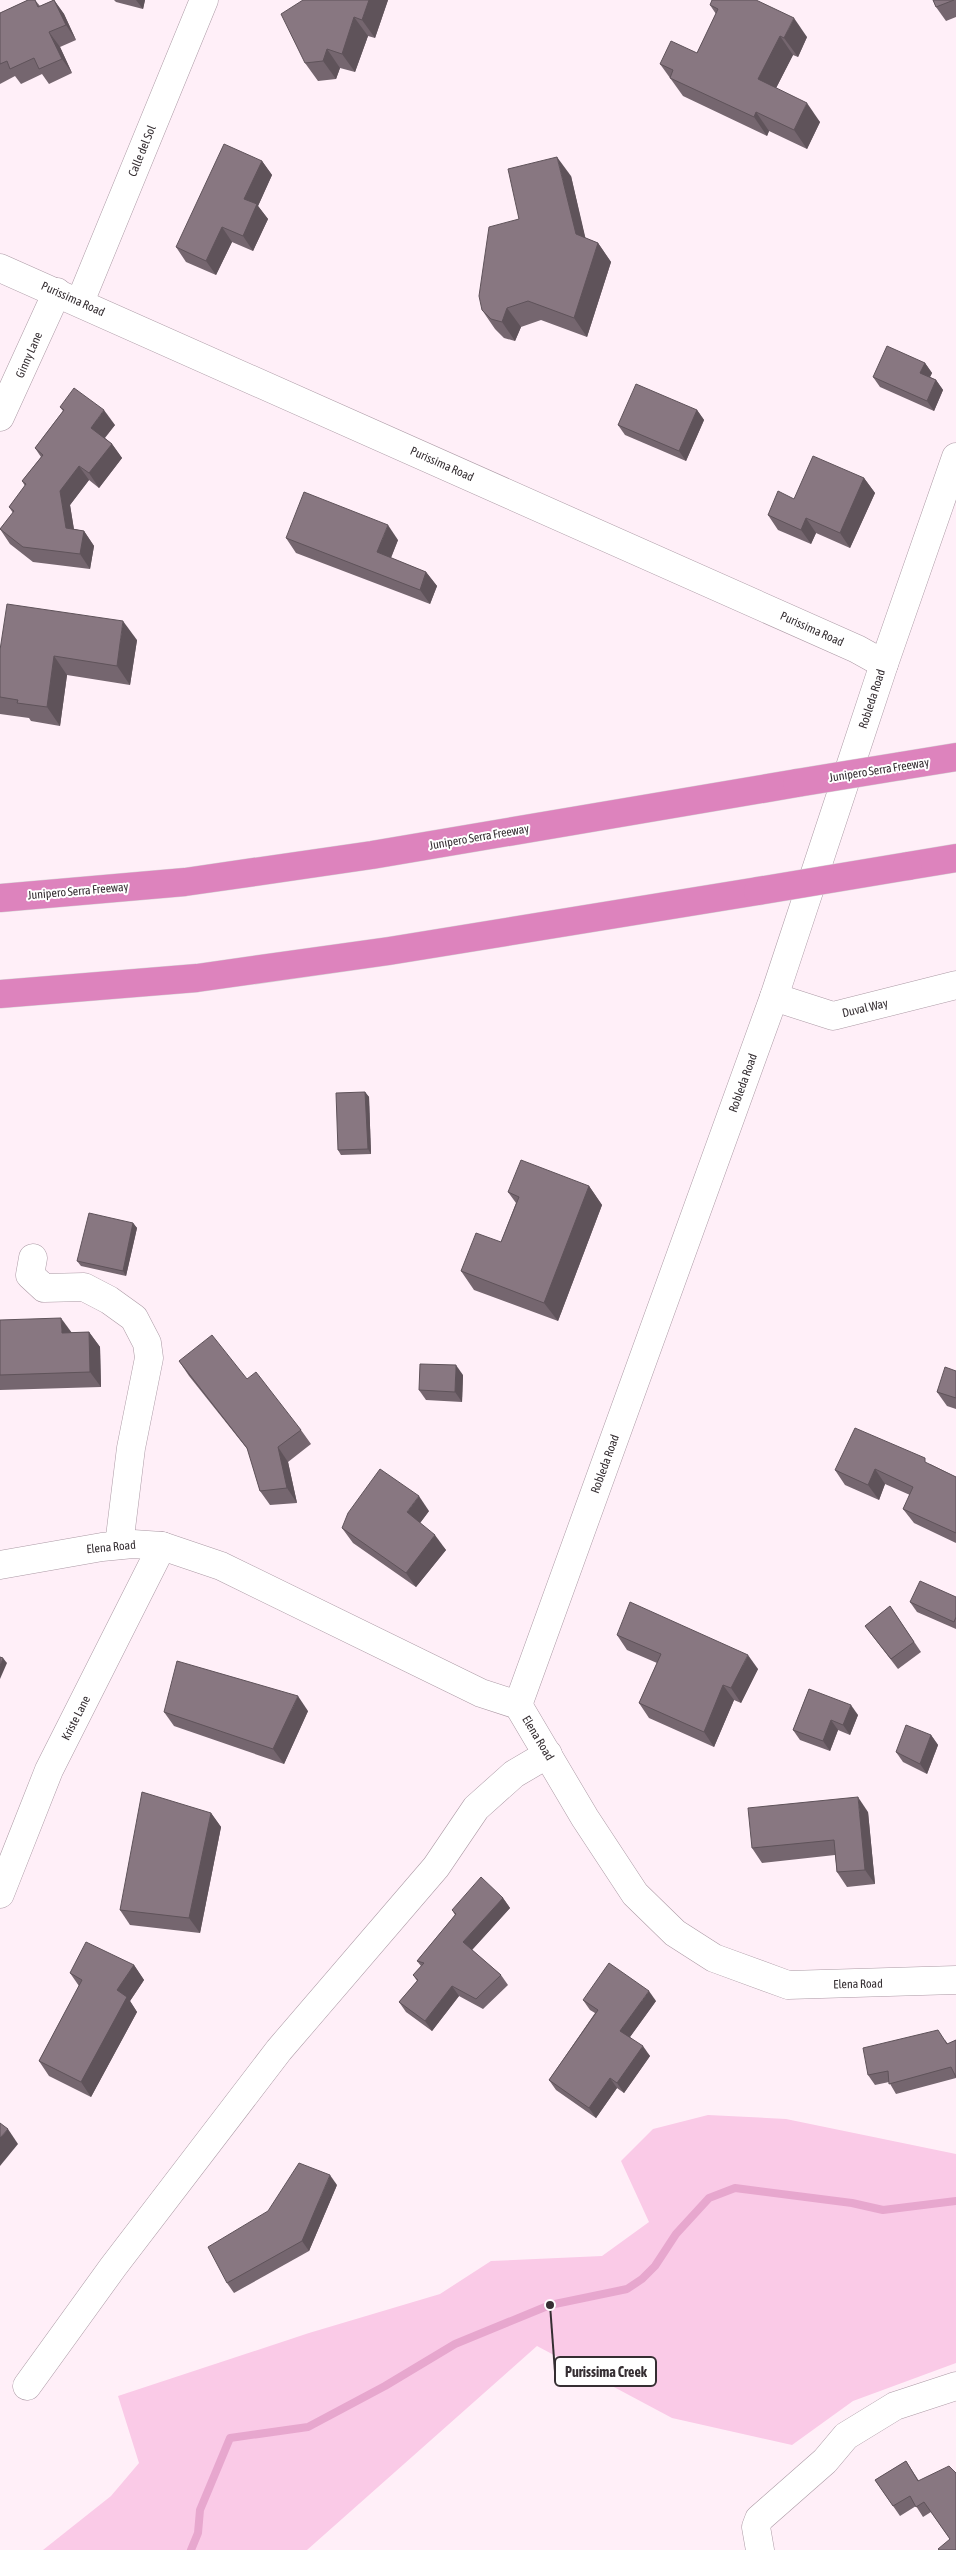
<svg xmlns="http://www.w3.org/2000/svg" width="956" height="2550" viewBox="0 0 956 2550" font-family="'Asap Condensed',sans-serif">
  <rect width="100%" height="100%" fill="#ffeff8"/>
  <path fill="#facae7" d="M 708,2115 L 786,2119 L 956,2154 L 956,2363 L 853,2401 L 792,2445 L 672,2418 L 537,2346 L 307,2550 L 43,2550 L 111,2496 L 139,2463 L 118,2396 L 309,2333 L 440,2294 L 491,2261 L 602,2256 L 649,2222 L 621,2161 L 653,2129 Z"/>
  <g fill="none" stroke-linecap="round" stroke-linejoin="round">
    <path stroke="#e7a7ce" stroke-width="8" d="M 191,2550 L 198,2533 L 200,2510 L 230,2438 L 308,2427 L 385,2386 L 455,2344 L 550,2305 L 627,2289 L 642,2279 L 655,2266 L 676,2234 L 709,2198 L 735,2188 L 852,2203 L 883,2210 L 956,2201"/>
    <g stroke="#ac9aa5" stroke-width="29">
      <g id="minor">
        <path d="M 0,268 L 857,649 L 884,664"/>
        <path d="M 80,302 L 204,0"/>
        <path d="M 0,417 L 57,292"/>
        <path d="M 774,997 L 833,1016 L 956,985"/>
        <path d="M 33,1258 L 30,1275 L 44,1288 L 84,1287 L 109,1300 L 134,1318 L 147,1343 L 149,1358 L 131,1448 L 119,1545"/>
        <path d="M 0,1565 L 102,1547 L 133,1544 L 162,1546 L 221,1566 L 481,1693 L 518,1705 L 585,1818 L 635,1894 L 675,1933 L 714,1958 L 788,1985 L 956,1980"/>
        <path d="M 518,1705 L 774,997 L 884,664 L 956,457"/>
        <path d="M 0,1894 L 49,1770 L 162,1546"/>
        <path d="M 27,2386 L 113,2267 L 279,2050 L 436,1867 L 476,1808 L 514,1774 L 548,1754"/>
        <path d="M 760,2550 L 756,2527 L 759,2519 L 825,2461 L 846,2436 L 895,2406 L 956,2386"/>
      </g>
    </g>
    <g stroke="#d7d5d6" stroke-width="29">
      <g id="highway">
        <path d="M 901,766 L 956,757"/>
        <path d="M 908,866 L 956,858"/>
        <path d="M 0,898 L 185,882 L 372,855 L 797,783"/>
        <path d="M 0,994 L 197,978 L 389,951 L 758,891"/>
      </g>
    </g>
    <use href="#minor" stroke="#fff" stroke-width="28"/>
    <use href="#highway" stroke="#dd83bd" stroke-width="28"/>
    <g stroke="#d7d5d6" stroke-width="29" stroke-linecap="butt">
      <g id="highway-bridge">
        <path d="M 797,783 L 901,766"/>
        <path d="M 758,891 L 908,866"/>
      </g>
    </g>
    <use href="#highway-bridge" stroke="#dd83bd" stroke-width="28"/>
  </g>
  <g fill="#75666f">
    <path d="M 28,0 L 35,0 L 40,6 L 54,0 L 64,14 L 76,40 L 60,47 L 72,73 L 49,84 L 42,74 L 21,84 L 15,76 L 0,84 L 0,13 Z"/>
    <path d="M 114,0 L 145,0 L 143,9 L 116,2 Z"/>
    <path d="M 303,0 L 388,0 L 375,38 L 368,36 L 355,72 L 340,68 L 336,79 L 318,81 L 305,63 Z"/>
    <path d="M 933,0 L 956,0 L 956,17 L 946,21 L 936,7 Z"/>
    <path d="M 710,5 L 807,37 L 798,57 L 793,55 L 776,88 L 820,122 L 807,149 L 769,131 L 767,136 L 683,96 L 660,64 L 697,53 L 716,14 Z"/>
    <path d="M 262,161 L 272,175 L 258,206 L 268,219 L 253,251 L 232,242 L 216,275 L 186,262 L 176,247 Z"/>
    <path d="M 571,176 L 585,238 L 598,243 L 611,262 L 587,337 L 541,320 L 521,327 L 515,341 L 504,338 L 495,329 L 482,310 L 519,219 Z"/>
    <path d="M 925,363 L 932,373 L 930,377 L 936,380 L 943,390 L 934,411 L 880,387 L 873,377 Z"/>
    <path d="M 60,407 L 115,425 L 105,438 L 112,444 L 122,458 L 99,488 L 89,480 L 70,505 L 74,529 L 84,531 L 94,546 L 90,569 L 33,562 L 10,544 L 0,529 L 13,513 L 9,507 L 25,486 L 22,481 L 41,457 L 35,448 L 63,411 Z"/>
    <path d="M 697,410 L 704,420 L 686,461 L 625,435 L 618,425 Z"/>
    <path d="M 864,478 L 875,493 L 850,548 L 816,533 L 811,544 L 778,530 L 768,515 L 794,499 Z"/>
    <path d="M 286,538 L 398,540 L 391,558 L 426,572 L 437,586 L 430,604 L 296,553 Z"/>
    <path d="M 137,640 L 130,685 L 67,675 L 60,726 L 31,721 L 29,718 L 0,714 L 0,650 Z"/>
    <path d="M 365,1092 L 369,1097 L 371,1154 L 341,1155 L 338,1150 Z"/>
    <path d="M 589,1186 L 602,1205 L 558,1321 L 474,1290 L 461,1271 L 501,1242 L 516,1203 L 508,1192 Z"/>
    <path d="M 133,1223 L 137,1228 L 126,1276 L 81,1266 L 77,1261 Z"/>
    <path d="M 0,1320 L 71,1333 L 89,1332 L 100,1347 L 101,1387 L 0,1390 Z"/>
    <path d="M 179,1361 L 247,1379 L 301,1430 L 311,1444 L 288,1462 L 297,1503 L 270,1505 L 260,1491 L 248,1450 L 189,1376 Z"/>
    <path d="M 956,1371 L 956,1409 L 947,1406 L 937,1392 Z"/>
    <path d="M 463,1375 L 462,1402 L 426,1400 L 419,1390 Z"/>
    <path d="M 930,1464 L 956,1477 L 956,1543 L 914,1523 L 903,1509 L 910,1495 L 885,1484 L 879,1500 L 845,1485 L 835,1470 Z"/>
    <path d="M 429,1511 L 420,1523 L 446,1550 L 416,1587 L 353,1543 L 342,1528 Z"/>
    <path d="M 956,1597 L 956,1629 L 917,1612 L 910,1602 Z"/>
    <path d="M 890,1606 L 921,1652 L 898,1669 L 865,1626 Z"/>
    <path d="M 617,1635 L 758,1669 L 741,1703 L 734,1700 L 714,1747 L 649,1718 L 639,1703 L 657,1663 L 627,1650 Z"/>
    <path d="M 809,1689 L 858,1715 L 850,1735 L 838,1730 L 830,1751 L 800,1740 L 793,1730 Z"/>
    <path d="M 308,1711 L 284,1764 L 174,1726 L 164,1712 Z"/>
    <path d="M 931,1735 L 938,1745 L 927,1774 L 903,1762 L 896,1752 Z"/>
    <path d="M 868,1812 L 875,1884 L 847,1887 L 837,1872 L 835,1855 L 762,1863 L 752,1848 Z"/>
    <path d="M 211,1813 L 221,1827 L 200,1933 L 130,1925 L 120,1910 Z"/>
    <path d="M 503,1898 L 510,1908 L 472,1950 L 501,1975 L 508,1985 L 483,2009 L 459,1996 L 432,2031 L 406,2012 L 399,2002 L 417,1981 L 413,1975 L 421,1966 L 417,1961 L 455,1915 L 452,1910 Z"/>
    <path d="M 134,1965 L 144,1980 L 130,2001 L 137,2012 L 91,2097 L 49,2076 L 39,2061 L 79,1986 L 70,1973 Z"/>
    <path d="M 583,2000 L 656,2001 L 630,2037 L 650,2056 L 624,2093 L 617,2088 L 596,2118 L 556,2090 L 549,2080 L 595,2013 L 590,2010 Z"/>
    <path d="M 945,2040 L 948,2044 L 956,2040 L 956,2078 L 896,2094 L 889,2082 L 875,2085 L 868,2075 Z"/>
    <path d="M 337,2185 L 309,2251 L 234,2293 L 227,2283 Z"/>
    <path d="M 906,2461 L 919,2481 L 950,2539 L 931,2512 L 923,2517 L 916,2506 L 900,2516 L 875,2480 Z"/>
  </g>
  <g fill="#5f535a">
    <path d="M 54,0 L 64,14 L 76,40 L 66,25 Z"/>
    <path d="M 136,0 L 145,0 L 143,9 Z"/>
    <path d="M 369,0 L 388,0 L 375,38 L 362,20 Z"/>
    <path d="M 354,17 L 368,36 L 355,72 L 342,54 Z"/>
    <path d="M 794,18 L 807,37 L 798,57 L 784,38 Z"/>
    <path d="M 49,32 L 60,47 L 72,73 L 62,59 Z"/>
    <path d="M 780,36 L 793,55 L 771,98 L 758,79 Z"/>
    <path d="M 327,49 L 340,68 L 336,79 L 323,61 Z"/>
    <path d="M 807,103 L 820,122 L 807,149 L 794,130 Z"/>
    <path d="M 756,112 L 769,131 L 767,136 L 754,117 Z"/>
    <path d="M 557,157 L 571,176 L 589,253 L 576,234 Z"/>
    <path d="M 262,161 L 272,175 L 258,206 L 268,219 L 253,251 L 243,236 L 244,199 Z"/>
    <path d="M 222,227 L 232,242 L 216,275 L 206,261 Z"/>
    <path d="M 598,243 L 611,262 L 587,337 L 574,318 Z"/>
    <path d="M 507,308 L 521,327 L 515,341 L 502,322 Z"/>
    <path d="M 925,363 L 932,373 L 927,383 L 920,373 Z"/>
    <path d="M 936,380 L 943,390 L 934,411 L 927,401 Z"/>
    <path d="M 104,410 L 115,425 L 101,442 L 91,428 Z"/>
    <path d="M 697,410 L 704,420 L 686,461 L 679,451 Z"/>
    <path d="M 112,444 L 122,458 L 99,488 L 89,473 Z"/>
    <path d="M 79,466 L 89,480 L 70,505 L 76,543 L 66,528 L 60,491 Z"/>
    <path d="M 864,478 L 875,493 L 850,548 L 840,533 Z"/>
    <path d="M 806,518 L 816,533 L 811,544 L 801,530 Z"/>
    <path d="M 388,525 L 398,540 L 387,567 L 377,552 Z"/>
    <path d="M 84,531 L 94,546 L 90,569 L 80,554 Z"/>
    <path d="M 426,572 L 437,586 L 430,604 L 420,590 Z"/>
    <path d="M 123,621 L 137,640 L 130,685 L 117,666 Z"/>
    <path d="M 54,656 L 67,675 L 60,726 L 47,707 Z"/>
    <path d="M 365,1092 L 369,1097 L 371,1154 L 368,1149 Z"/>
    <path d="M 589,1186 L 602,1205 L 558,1321 L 544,1303 Z"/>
    <path d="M 133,1223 L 137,1228 L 126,1276 L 123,1271 Z"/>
    <path d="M 61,1318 L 72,1333 L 62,1333 Z"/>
    <path d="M 89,1332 L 100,1347 L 101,1387 L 90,1372 Z"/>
    <path d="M 456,1365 L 463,1375 L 462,1402 L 455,1392 Z"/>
    <path d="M 278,1447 L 288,1462 L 297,1503 L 287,1488 Z"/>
    <path d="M 875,1469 L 885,1484 L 879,1500 L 868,1485 Z"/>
    <path d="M 419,1496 L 429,1511 L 417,1527 L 407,1512 Z"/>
    <path d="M 435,1535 L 446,1550 L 416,1587 L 406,1573 Z"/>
    <path d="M 748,1655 L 758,1669 L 741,1703 L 731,1688 Z"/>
    <path d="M 3,1658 L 7,1663 L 0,1679 L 0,1666 Z"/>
    <path d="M 723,1685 L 734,1700 L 714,1747 L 704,1732 Z"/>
    <path d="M 298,1696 L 308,1711 L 284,1764 L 273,1749 Z"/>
    <path d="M 851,1705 L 858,1715 L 850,1735 L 843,1725 Z"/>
    <path d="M 831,1720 L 838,1730 L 830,1751 L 823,1741 Z"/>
    <path d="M 931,1735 L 938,1745 L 927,1774 L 920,1764 Z"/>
    <path d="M 858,1797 L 868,1812 L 875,1884 L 865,1870 Z"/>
    <path d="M 211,1813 L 221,1827 L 200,1933 L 189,1918 Z"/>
    <path d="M 503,1898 L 510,1908 L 470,1952 L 463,1942 Z"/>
    <path d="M 134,1965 L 144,1980 L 130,2001 L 137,2012 L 91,2097 L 81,2082 L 117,1990 Z"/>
    <path d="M 452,1986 L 459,1996 L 432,2031 L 425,2021 Z"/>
    <path d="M 649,1991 L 656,2001 L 627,2041 L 620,2031 Z"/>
    <path d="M 643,2046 L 650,2056 L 624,2093 L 617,2083 Z"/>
    <path d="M 610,2078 L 617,2088 L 596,2118 L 589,2108 Z"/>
    <path d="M 8,2129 L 18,2144 L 0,2166 L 0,2138 Z"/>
    <path d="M 330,2175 L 337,2185 L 309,2251 L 302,2241 Z"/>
  </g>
  <g fill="#887781" stroke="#5f535a">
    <path d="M 28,0 L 35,0 L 38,7 L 54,0 L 66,25 L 49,32 L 62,59 L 39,69 L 34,58 L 10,69 L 7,61 L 0,64 L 0,13 Z"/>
    <path d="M 303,0 L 369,0 L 362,20 L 354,17 L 342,54 L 327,49 L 323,61 L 305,63 L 281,14 Z"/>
    <path d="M 712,0 L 756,0 L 794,18 L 784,38 L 780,36 L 758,79 L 807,103 L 794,130 L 756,112 L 754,117 L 670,78 L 673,70 L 660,64 L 671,41 L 697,53 L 718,9 L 710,5 Z"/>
    <path d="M 933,0 L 954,0 L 936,7 Z"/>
    <path d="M 224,144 L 262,161 L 244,199 L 257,204 L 243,236 L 222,227 L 206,261 L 176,247 Z"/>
    <path d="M 557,157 L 576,234 L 598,243 L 574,318 L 528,301 L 507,308 L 502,322 L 491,319 L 482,310 L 479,296 L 489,227 L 519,219 L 508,169 Z"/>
    <path d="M 887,346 L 925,363 L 920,373 L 936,380 L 927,401 L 873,377 Z"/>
    <path d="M 636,384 L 697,410 L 679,451 L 618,425 Z"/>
    <path d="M 74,388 L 104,410 L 91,428 L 112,444 L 89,473 L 79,466 L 60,491 L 66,528 L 84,531 L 80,554 L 23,547 L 0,529 L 14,511 L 9,507 L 26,484 L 22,481 L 43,455 L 35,448 L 64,410 L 60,407 Z"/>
    <path d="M 813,456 L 864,478 L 840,533 L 806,518 L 801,530 L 768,515 L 778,491 L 794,499 Z"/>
    <path d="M 304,492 L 388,525 L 377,552 L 426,572 L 420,590 L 286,538 Z"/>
    <path d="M 7,604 L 123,621 L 117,666 L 54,656 L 47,707 L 17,703 L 18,700 L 0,697 L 0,650 Z"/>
    <path d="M 365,1092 L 368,1149 L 338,1150 L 336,1093 Z"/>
    <path d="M 521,1160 L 589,1186 L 544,1303 L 461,1271 L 476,1233 L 501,1242 L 519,1197 L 508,1192 Z"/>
    <path d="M 89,1213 L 133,1223 L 123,1271 L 77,1261 Z"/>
    <path d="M 61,1318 L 62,1333 L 89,1332 L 90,1372 L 0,1375 L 0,1320 Z"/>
    <path d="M 212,1335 L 247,1379 L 256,1372 L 301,1430 L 278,1447 L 287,1488 L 260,1491 L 247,1448 L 179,1361 Z"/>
    <path d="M 420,1364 L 456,1365 L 455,1392 L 419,1390 Z"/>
    <path d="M 945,1367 L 956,1371 L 956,1398 L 937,1392 Z"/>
    <path d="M 855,1428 L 925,1458 L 925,1462 L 956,1477 L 956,1533 L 903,1509 L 913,1487 L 875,1469 L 868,1485 L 835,1470 Z"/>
    <path d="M 380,1469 L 419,1496 L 407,1512 L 435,1535 L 406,1573 L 342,1528 L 348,1513 Z"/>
    <path d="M 920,1581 L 956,1597 L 956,1617 L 954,1622 L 910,1602 Z"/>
    <path d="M 630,1602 L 748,1655 L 731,1688 L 723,1685 L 704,1732 L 639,1703 L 661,1654 L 617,1635 Z"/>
    <path d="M 890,1606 L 914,1642 L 891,1659 L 865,1626 Z"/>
    <path d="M 0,1657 L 3,1658 L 0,1666 Z"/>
    <path d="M 177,1661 L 298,1696 L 273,1749 L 164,1712 Z"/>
    <path d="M 809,1689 L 851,1705 L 843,1725 L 831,1720 L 823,1741 L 793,1730 Z"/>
    <path d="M 906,1725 L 931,1735 L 920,1764 L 896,1752 Z"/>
    <path d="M 142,1792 L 211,1813 L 189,1918 L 120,1910 Z"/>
    <path d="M 858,1797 L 865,1870 L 837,1872 L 834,1840 L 752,1848 L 748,1808 Z"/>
    <path d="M 481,1877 L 503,1898 L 463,1942 L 501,1975 L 476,1999 L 452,1986 L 425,2021 L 399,2002 L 418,1980 L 413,1975 L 424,1963 L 417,1961 L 456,1914 L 452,1910 Z"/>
    <path d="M 86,1942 L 134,1965 L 117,1990 L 127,1997 L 81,2082 L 39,2061 L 82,1980 L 70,1973 Z"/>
    <path d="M 609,1963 L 649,1991 L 620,2031 L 643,2046 L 617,2083 L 610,2078 L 589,2108 L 549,2080 L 598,2010 L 583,2000 Z"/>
    <path d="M 938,2030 L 947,2044 L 956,2040 L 956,2077 L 951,2067 L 889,2084 L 888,2071 L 868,2075 L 863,2048 Z"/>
    <path d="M 0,2123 L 8,2129 L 0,2138 Z"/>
    <path d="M 299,2163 L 330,2175 L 302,2241 L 227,2283 L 208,2247 L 268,2211 Z"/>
    <path d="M 906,2461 L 918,2481 L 949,2466 L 956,2473 L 956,2550 L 939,2550 L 938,2549 L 950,2539 L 924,2502 L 916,2507 L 910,2496 L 893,2506 L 875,2480 Z"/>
  </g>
  <g text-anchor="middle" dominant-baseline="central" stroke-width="4" stroke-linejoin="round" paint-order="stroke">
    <g font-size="12" fill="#352e32" stroke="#fff">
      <text transform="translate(142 151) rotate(-68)">Calle del Sol</text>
      <text transform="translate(73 299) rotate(24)">Purissima Road</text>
      <text transform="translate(29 355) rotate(-66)">Ginny Lane</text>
      <text transform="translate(442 464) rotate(24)">Purissima Road</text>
      <text transform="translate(812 629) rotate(24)">Purissima Road</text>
      <text transform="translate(872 699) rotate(-72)">Robleda Road</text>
      <text transform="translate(879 770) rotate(-9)">Junipero Serra Freeway</text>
      <text transform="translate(479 837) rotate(-10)">Junipero Serra Freeway</text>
      <text transform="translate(78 891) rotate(-5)">Junipero Serra Freeway</text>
      <text transform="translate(865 1008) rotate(-13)">Duval Way</text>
      <text transform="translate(743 1083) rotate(-70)">Robleda Road</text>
      <text transform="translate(605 1464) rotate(-70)">Robleda Road</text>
      <text transform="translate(111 1547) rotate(-5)">Elena Road</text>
      <text transform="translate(76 1718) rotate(-63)">Kriste Lane</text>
      <text transform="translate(538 1738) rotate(59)">Elena Road</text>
      <text transform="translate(858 1984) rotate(-1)">Elena Road</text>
    </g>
  </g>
  <path fill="none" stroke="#352e32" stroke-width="2" d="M550 2305L555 2372"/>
  <circle fill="#352e32" stroke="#fff" stroke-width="2" cx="550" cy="2305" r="5"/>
  <rect fill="#fff" stroke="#352e32" stroke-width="2" x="555" y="2357" width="101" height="29" rx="5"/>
  <g font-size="14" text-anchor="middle" font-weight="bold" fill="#352e32">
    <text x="606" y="2377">Purissima Creek</text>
  </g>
</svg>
